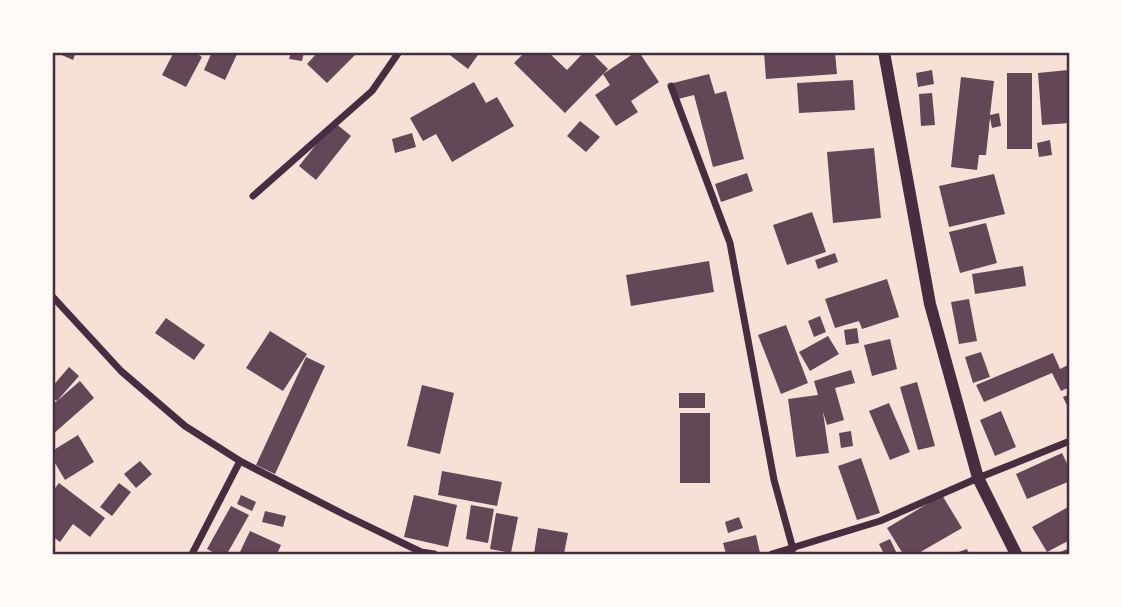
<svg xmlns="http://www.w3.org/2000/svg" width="1122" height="607" viewBox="0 0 1122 607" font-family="Raleway,sans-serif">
  <rect width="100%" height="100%" fill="#f7e1d7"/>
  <g fill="#644757">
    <path d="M 55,52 L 76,52 L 73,60 Z"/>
    <path d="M 174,52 L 194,52 L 202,57 L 186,87 L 162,75 Z"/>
    <path d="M 212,52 L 238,52 L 225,80 L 204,70 Z"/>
    <path d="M 291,52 L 304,52 L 302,61 L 289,59 Z"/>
    <path d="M 318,52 L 352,52 L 355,55 L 327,83 L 307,64 Z"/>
    <path d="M 446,52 L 480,52 L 468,69 Z"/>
    <path d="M 525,52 L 548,52 L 567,70 L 584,52 L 591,52 L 608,69 L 565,113 L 514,63 Z"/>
    <path d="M 636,52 L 639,52 L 659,82 L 631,101 L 638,112 L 616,126 L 595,95 L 610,85 L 603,74 Z"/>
    <path d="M 764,52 L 835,52 L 837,74 L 766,79 Z"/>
    <path d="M 932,70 L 934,84 L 918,87 L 916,73 Z"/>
    <path d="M 1068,70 L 1070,123 L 1042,125 L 1038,73 Z"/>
    <rect x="1007" y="73" width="25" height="76"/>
    <path d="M 709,74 L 715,94 L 726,91 L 744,159 L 713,167 L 694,95 L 678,99 L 673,83 Z"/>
    <path d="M 961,77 L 994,81 L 990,115 L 999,113 L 1001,126 L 992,128 L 990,118 L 986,155 L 979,155 L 977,170 L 951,167 Z"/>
    <path d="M 853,80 L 855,110 L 799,113 L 797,83 Z"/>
    <path d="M 474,82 L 486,103 L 497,97 L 514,126 L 452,162 L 436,134 L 423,141 L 410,118 Z"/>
    <path d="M 932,93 L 935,125 L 921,126 L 919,94 Z"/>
    <path d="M 580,121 L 600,137 L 586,152 L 567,136 Z"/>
    <path d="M 334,122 L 351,136 L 316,180 L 299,166 Z"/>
    <path d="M 412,133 L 416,147 L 395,153 L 392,139 Z"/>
    <path d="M 1050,140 L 1052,155 L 1039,157 L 1037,143 Z"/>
    <path d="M 874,148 L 881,218 L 833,223 L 827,152 Z"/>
    <path d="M 747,173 L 753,191 L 721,202 L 715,184 Z"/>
    <path d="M 994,174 L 1005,214 L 949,227 L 939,186 Z"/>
    <path d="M 812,212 L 826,252 L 787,265 L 773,225 Z"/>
    <path d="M 986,223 L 997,263 L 960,273 L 949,232 Z"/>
    <path d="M 835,253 L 838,262 L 818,269 L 815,260 Z"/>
    <path d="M 709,261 L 714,292 L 631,306 L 626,275 Z"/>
    <path d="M 1023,266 L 1026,286 L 975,294 L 972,274 Z"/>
    <path d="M 887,279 L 899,317 L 862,329 L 859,321 L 835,328 L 825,299 Z"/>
    <path d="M 969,299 L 977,341 L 959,344 L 951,302 Z"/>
    <path d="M 820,316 L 826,332 L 814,337 L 808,321 Z"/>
    <path d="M 166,318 L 205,345 L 194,360 L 155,333 Z"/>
    <path d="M 786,325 L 808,383 L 781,394 L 758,335 Z"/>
    <path d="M 857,328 L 859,343 L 846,345 L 844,330 Z"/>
    <path d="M 270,331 L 307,354 L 283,391 L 246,368 Z"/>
    <path d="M 828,336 L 839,354 L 810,371 L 799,352 Z"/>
    <path d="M 890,339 L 897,369 L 872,376 L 864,345 Z"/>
    <path d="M 981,352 L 990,377 L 973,383 L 965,357 Z"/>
    <path d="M 1053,353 L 1060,369 L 1070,364 L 1070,387 L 1061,391 L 1052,373 L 984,402 L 976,385 Z"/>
    <path d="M 306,357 L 325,366 L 275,474 L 256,465 Z"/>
    <path d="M 69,367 L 79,376 L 57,401 L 80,381 L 94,398 L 52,435 L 52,405 L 57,401 L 52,397 L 52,387 Z"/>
    <path d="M 851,370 L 855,383 L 835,388 L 844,420 L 827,425 L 823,412 L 829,453 L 796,457 L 788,399 L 818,395 L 814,381 Z"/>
    <path d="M 917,382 L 935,446 L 918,450 L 900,387 Z"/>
    <path d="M 422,385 L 454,393 L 440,454 L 407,446 Z"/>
    <rect x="679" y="393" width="26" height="15"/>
    <path d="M 1070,394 L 1070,412 L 1063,397 Z"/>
    <path d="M 889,403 L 910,452 L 890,460 L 869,411 Z"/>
    <path d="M 1001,411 L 1016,447 L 995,456 L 980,420 Z"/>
    <rect x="680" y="413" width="30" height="70"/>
    <path d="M 851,431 L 853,446 L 841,448 L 839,433 Z"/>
    <path d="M 78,435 L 94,462 L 65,480 L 52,458 L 52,451 Z"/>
    <path d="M 1062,453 L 1070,470 L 1070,481 L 1027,499 L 1016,474 Z"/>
    <path d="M 861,458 L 880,513 L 857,520 L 838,466 Z"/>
    <path d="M 140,461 L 152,474 L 136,488 L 124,474 Z"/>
    <path d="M 442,471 L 502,482 L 497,506 L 438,495 Z"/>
    <path d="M 59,483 L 105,518 L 90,537 L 73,524 L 60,542 L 52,536 L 52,492 Z"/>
    <path d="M 119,483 L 131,492 L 112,516 L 100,507 Z"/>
    <path d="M 241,495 L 256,502 L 252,511 L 237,504 Z"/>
    <path d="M 414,495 L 457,505 L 448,547 L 404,537 Z"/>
    <path d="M 942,495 L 962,528 L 917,554 L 903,554 L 887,528 Z"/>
    <path d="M 471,505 L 494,509 L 488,543 L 466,539 Z"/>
    <path d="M 231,506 L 249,515 L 227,554 L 216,554 L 207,549 Z"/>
    <path d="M 1070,506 L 1070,540 L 1047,552 L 1032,527 Z"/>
    <path d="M 265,511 L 286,516 L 283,527 L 262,522 Z"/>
    <path d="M 496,513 L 518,517 L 511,553 L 490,549 Z"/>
    <path d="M 739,517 L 743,528 L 728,533 L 725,522 Z"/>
    <path d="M 538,528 L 568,533 L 564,554 L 534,554 Z"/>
    <path d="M 250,531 L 281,545 L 277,554 L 239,554 Z"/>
    <path d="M 756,535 L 760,553 L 726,554 L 723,543 Z"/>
    <path d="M 890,539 L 897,554 L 884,554 L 879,544 Z"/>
    <path d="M 1070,548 L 1070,554 L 1055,554 Z"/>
    <path d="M 967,549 L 969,554 L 953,554 Z"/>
  </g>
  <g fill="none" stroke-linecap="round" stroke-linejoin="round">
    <g stroke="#4a2c40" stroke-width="7">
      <path d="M 671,86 L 730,243 L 774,480 L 793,549"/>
      <path d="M 253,196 L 372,91 L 399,52"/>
      <path d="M 52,296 L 121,371 L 185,426 L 240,461 L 345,515 L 421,552 L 434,554"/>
      <path d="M 192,554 L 240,461"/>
      <path d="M 772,554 L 880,521 L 978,478 L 1070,441"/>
    </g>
    <path stroke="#4a2c40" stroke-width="12" d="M 884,52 L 930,304 L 978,478 L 1016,554"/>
  </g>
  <rect width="1122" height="607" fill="none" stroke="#fffaf5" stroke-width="108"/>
  <rect x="54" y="54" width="1014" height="499" fill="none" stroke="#4a2c40" stroke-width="2.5"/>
</svg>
